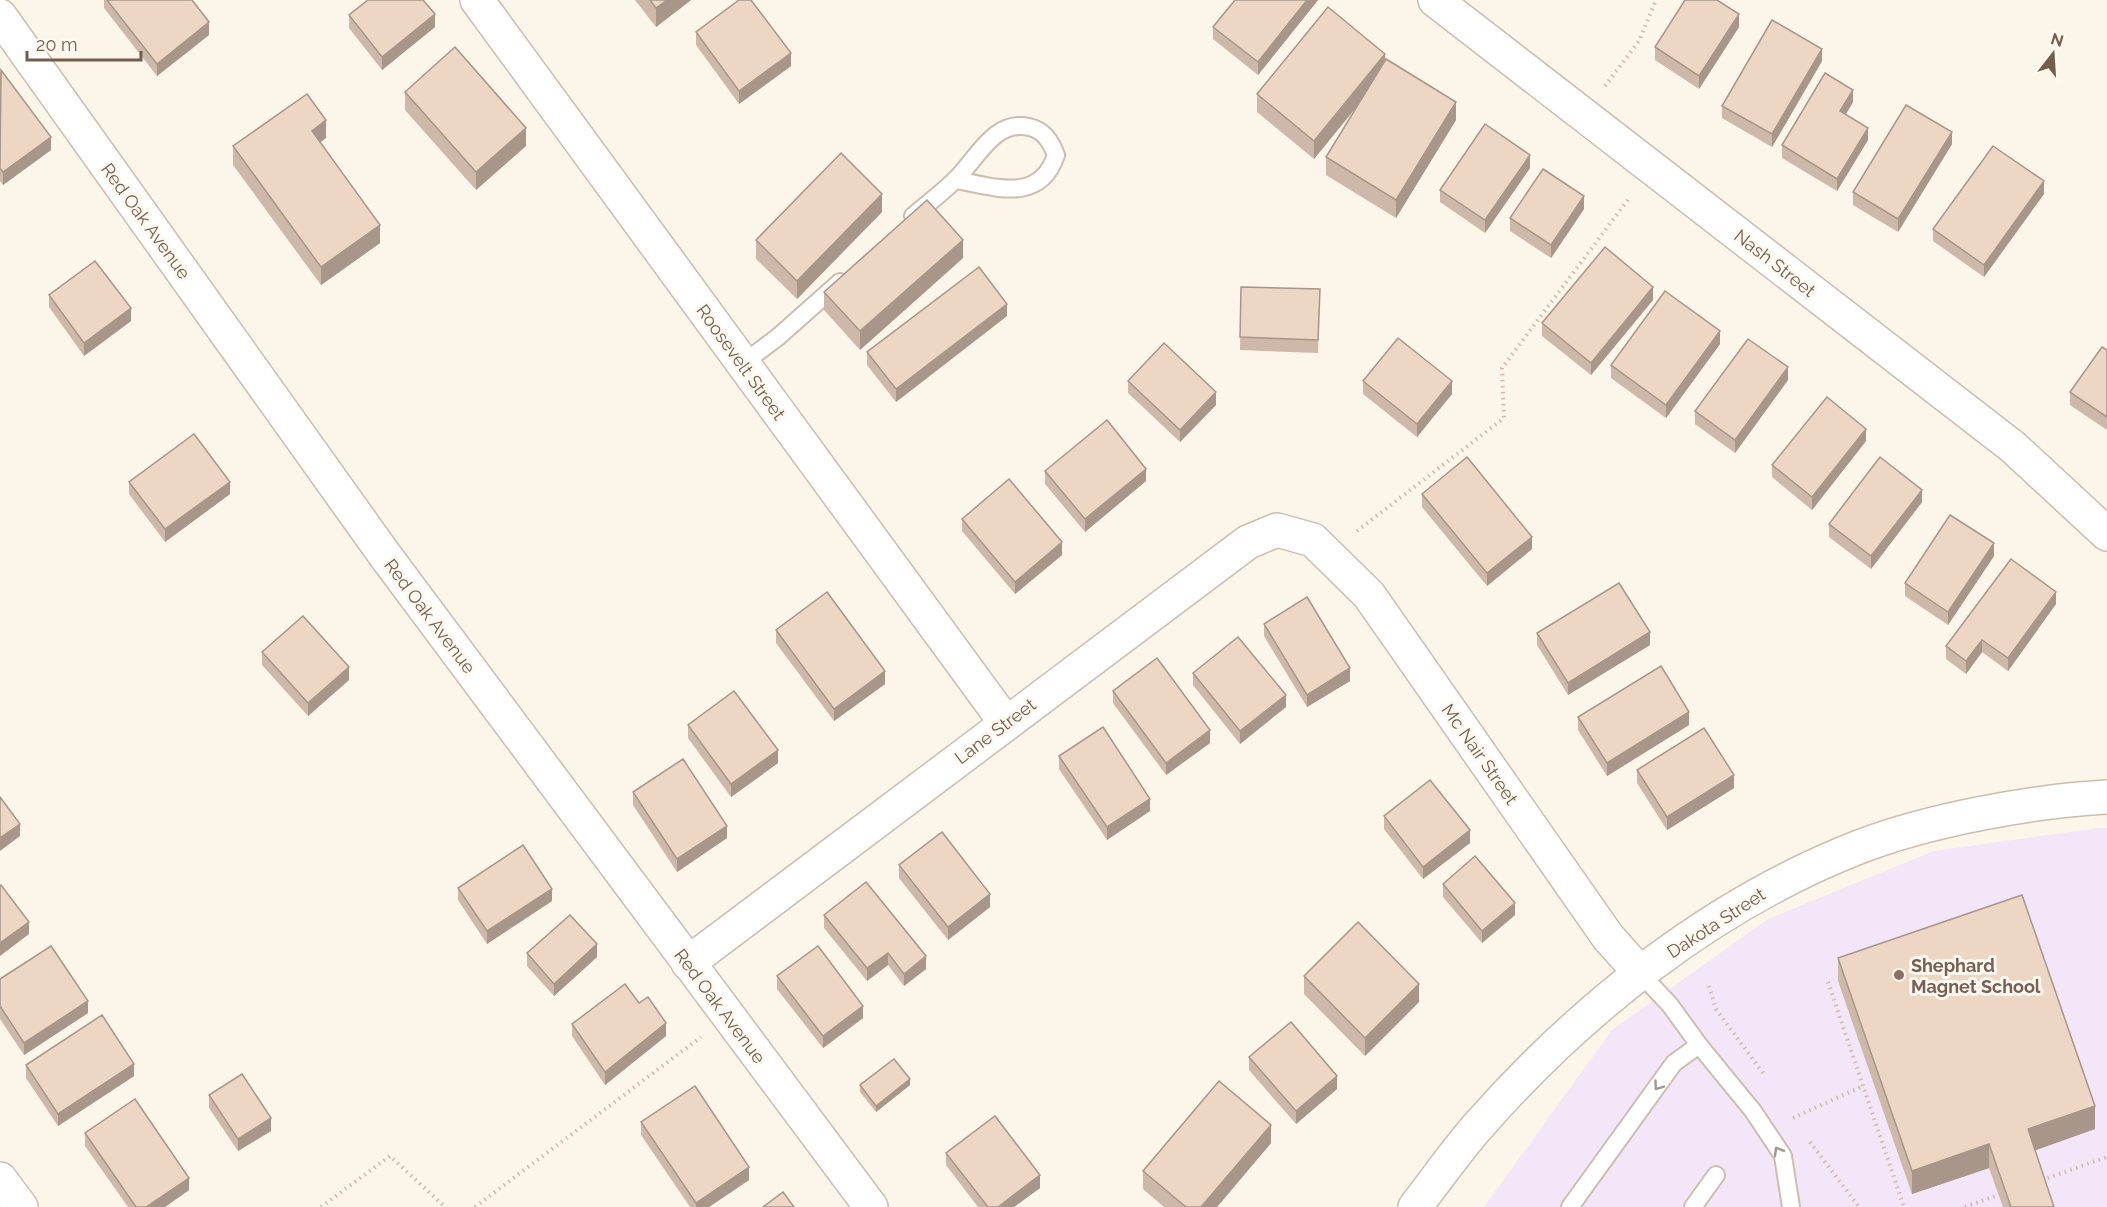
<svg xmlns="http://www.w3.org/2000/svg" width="2107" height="1207" viewBox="0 0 2107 1207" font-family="Raleway,sans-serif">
  <rect width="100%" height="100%" fill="#fbf5ea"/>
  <path fill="#f2e6f8" d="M 2099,828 L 2107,828 L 2107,1207 L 1484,1207 L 1612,1030 L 1768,919 L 1934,851 Z"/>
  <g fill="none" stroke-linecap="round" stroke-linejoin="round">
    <g stroke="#ccbdb0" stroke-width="20">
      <g id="service">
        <path d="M 913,216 C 927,204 942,193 955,180 C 977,159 994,119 1029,127 C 1044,130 1051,142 1056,155 C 1040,204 995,187 956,180"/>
        <path d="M 742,364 L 778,337 L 840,282"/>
        <path d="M 1641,974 L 1670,1005 L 1699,1045 L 1753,1111 L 1783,1156 L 1791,1207"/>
        <path d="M 1570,1207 L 1674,1063 L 1699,1045"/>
        <path d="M 1693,1207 L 1716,1175"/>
      </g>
    </g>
    <g stroke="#ccbdb0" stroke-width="36">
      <g id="minor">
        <path d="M 477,0 L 1006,723"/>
        <path d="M 1435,0 L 2013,447 L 2107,534"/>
        <path d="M 0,16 L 384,554 L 871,1207"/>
        <path d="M 688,963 L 1248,542 L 1277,530 L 1313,540 L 1369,595 L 1608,937 L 1641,974"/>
        <path d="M 0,1179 L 21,1207"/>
        <path d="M 1415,1207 C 1436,1180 1456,1151 1479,1125 C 1582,1008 1713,904 1859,847 C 1929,820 2032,801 2107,797"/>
      </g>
    </g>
    <g stroke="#d3b9a6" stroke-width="4" stroke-dasharray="1.5 4.5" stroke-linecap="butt">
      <path d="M 1605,86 L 1639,41 L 1656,0"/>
      <path d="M 1357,531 L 1504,418 L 1502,368 L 1630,197"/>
      <path d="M 1828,982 L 1904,1207"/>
      <path d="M 1709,986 L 1716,1009 L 1765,1076"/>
      <path d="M 1793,1118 L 1863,1086"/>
      <path d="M 1810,1142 L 1859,1207"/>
      <path d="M 2042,1180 L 2107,1157"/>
      <path d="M 321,1207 L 390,1156 L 445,1207"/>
      <path d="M 475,1207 L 701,1037"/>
      <path d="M 1965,1207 L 2004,1193"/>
    </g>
    <use href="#service" stroke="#fff" stroke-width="16"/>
    <use href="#minor" stroke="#fff" stroke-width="33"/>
  </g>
  <g fill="#cdb8a9">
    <path d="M 104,0 L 192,0 L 209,35 L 157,76 L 104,8 Z"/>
    <path d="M 635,0 L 691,0 L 656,27 Z"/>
    <path d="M 1318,0 L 1258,75 L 1213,39 L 1213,27 Z"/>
    <path d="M 349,15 L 435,27 L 382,70 L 349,28 Z"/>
    <path d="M 1739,27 L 1699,89 L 1655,60 L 1655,47 Z"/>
    <path d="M 696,32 L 791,66 L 739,104 L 696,45 Z"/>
    <path d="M 1385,60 L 1456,120 L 1396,218 L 1326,175 L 1326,157 L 1357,106 L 1314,159 L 1257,112 L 1257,94 Z"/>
    <path d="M 1822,61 L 1772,147 L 1722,118 L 1722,106 Z"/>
    <path d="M 0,71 L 51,150 L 3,185 L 0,181 Z"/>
    <path d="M 405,92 L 526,146 L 476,190 L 405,110 Z"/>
    <path d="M 1853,102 L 1846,114 L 1868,140 L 1837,191 L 1782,158 L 1782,145 Z"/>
    <path d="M 326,138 L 320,142 L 380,243 L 321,285 L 233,165 L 233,146 Z"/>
    <path d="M 1952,144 L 1898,232 L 1853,205 L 1853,192 Z"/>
    <path d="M 1530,168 L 1485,233 L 1440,202 L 1440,190 Z"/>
    <path d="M 2044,194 L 1984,277 L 1933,241 L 1933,229 Z"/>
    <path d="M 1584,209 L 1551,258 L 1510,231 L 1510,218 Z"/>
    <path d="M 882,212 L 797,299 L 756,259 L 756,240 Z"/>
    <path d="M 963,258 L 860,350 L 824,310 L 824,292 Z"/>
    <path d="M 1241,287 L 1320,289 L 1318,353 L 1240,350 Z"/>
    <path d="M 49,295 L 131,321 L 84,356 L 49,307 Z"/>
    <path d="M 1653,300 L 1591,375 L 1542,336 L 1542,323 Z"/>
    <path d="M 1007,316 L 896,402 L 867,365 L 867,352 Z"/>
    <path d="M 1720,344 L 1666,418 L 1611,378 L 1611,365 Z"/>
    <path d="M 2107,350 L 2107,430 L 2070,405 L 2070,392 Z"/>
    <path d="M 1788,380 L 1735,453 L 1695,424 L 1695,411 Z"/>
    <path d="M 1128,381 L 1216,405 L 1180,442 L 1128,393 Z"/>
    <path d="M 1363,381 L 1452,394 L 1417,437 L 1363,394 Z"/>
    <path d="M 1866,441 L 1812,510 L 1772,477 L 1772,465 Z"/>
    <path d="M 1045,471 L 1146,481 L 1085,532 L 1045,484 Z"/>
    <path d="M 129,482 L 230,494 L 165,542 L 129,494 Z"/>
    <path d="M 1422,494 L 1532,549 L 1487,586 L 1422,507 Z"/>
    <path d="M 1922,502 L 1871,569 L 1829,537 L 1829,524 Z"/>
    <path d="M 962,519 L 1062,555 L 1015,594 L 962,531 Z"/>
    <path d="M 1994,556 L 1948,625 L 1905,596 L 1905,583 Z"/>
    <path d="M 2056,604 L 2008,671 L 1982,652 L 1966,674 L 1946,659 L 1946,646 Z"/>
    <path d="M 1264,624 L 1350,681 L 1307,707 L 1264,636 Z"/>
    <path d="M 776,630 L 885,684 L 834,721 L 776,643 Z"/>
    <path d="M 1537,633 L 1650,645 L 1568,695 L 1537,645 Z"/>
    <path d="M 262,652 L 349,680 L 308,716 L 262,665 Z"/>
    <path d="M 1193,673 L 1286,707 L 1240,744 L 1193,685 Z"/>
    <path d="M 1113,691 L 1210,743 L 1166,775 L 1113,703 Z"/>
    <path d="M 1578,717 L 1689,725 L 1607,776 L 1578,730 Z"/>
    <path d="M 688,725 L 778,763 L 731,797 L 688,738 Z"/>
    <path d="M 1059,756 L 1150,811 L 1107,840 L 1059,769 Z"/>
    <path d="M 1637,770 L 1734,788 L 1667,830 L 1637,783 Z"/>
    <path d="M 633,792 L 727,838 L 677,872 L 633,805 Z"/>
    <path d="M 1384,816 L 1470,843 L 1423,879 L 1384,829 Z"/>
    <path d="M 899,865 L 990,907 L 948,940 L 899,878 Z"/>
    <path d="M 1443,884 L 1515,915 L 1482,943 L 1443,897 Z"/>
    <path d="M 458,888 L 552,901 L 487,944 L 458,900 Z"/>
    <path d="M 824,915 L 926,969 L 904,986 L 888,965 L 867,981 L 824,928 Z"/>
    <path d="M 527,953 L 597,957 L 554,996 L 527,966 Z"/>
    <path d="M 1838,958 L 2095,1129 L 2035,1150 L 2054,1207 L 2003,1207 L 1989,1168 L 1912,1194 L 1838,981 Z"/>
    <path d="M 777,976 L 863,1018 L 823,1048 L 777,989 Z"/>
    <path d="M 1304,976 L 1419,1002 L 1365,1056 L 1304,994 Z"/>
    <path d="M 0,979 L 88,1013 L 24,1055 L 0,1019 Z"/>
    <path d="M 639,1003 L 666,1036 L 605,1085 L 572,1036 L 572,1024 Z"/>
    <path d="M 1249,1057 L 1337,1089 L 1296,1124 L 1249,1070 Z"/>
    <path d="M 26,1065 L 134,1076 L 58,1126 L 26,1078 Z"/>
    <path d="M 860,1085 L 910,1085 L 876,1112 L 860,1092 Z"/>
    <path d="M 209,1095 L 271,1131 L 238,1151 L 209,1108 Z"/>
    <path d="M 641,1122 L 749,1180 L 709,1207 L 690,1207 L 641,1135 Z"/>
    <path d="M 85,1133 L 189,1190 L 165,1207 L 128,1207 L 85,1146 Z"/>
    <path d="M 1271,1143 L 1217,1207 L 1164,1207 L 1143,1189 L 1143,1171 Z"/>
    <path d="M 946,1153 L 1040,1188 L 1014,1207 L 978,1207 L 946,1165 Z"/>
  </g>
  <g fill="#a79689">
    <path d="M 667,0 L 691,0 L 656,27 L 656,8 Z"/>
    <path d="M 1307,0 L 1318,0 L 1258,75 L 1258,62 Z"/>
    <path d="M 435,14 L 435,27 L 382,70 L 382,57 Z"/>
    <path d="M 1739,14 L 1739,27 L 1699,89 L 1699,76 Z"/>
    <path d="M 209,22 L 209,35 L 157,76 L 157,64 Z"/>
    <path d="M 1822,49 L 1822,61 L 1772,147 L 1772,134 Z"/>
    <path d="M 791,53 L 791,66 L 739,104 L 739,91 Z"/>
    <path d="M 1385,54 L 1385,72 L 1314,159 L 1314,141 Z"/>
    <path d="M 1853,90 L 1853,102 L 1840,124 L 1840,111 Z"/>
    <path d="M 1456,102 L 1456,120 L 1396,218 L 1396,200 Z"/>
    <path d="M 326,120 L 326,138 L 312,149 L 312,131 Z"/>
    <path d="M 526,128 L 526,146 L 476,190 L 476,172 Z"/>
    <path d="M 1868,128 L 1868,140 L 1837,191 L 1837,179 Z"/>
    <path d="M 1952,132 L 1952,144 L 1898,232 L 1898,219 Z"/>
    <path d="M 51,137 L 51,150 L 3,185 L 3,172 Z"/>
    <path d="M 1530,155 L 1530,168 L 1485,233 L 1485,220 Z"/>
    <path d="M 2044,181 L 2044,194 L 1984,277 L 1984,265 Z"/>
    <path d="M 882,194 L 882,212 L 797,299 L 797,281 Z"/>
    <path d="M 1584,196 L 1584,209 L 1551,258 L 1551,245 Z"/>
    <path d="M 380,225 L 380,243 L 321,285 L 321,267 Z"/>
    <path d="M 963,240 L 963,258 L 860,350 L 860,331 Z"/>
    <path d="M 1653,287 L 1653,300 L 1591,375 L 1591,363 Z"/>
    <path d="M 1007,304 L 1007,316 L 896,402 L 896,389 Z"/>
    <path d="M 131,308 L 131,321 L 84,356 L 84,343 Z"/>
    <path d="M 1720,331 L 1720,344 L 1666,418 L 1666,405 Z"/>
    <path d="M 1788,367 L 1788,380 L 1735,453 L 1735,440 Z"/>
    <path d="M 1452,381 L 1452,394 L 1417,437 L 1417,424 Z"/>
    <path d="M 1216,392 L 1216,405 L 1180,442 L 1180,430 Z"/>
    <path d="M 1866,429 L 1866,441 L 1812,510 L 1812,497 Z"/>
    <path d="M 1146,469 L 1146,481 L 1085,532 L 1085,519 Z"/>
    <path d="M 230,482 L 230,494 L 165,542 L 165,529 Z"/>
    <path d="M 1922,490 L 1922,502 L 1871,569 L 1871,556 Z"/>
    <path d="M 1532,537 L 1532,549 L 1487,586 L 1487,573 Z"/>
    <path d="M 1062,542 L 1062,555 L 1015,594 L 1015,582 Z"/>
    <path d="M 1994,543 L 1994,556 L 1948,625 L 1948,612 Z"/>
    <path d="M 2056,592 L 2056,604 L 2008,671 L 2008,658 Z"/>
    <path d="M 1650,632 L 1650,645 L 1568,695 L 1568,683 Z"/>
    <path d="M 1982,640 L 1982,652 L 1966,674 L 1966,661 Z"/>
    <path d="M 349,667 L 349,680 L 308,716 L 308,703 Z"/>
    <path d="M 1350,668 L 1350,681 L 1307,707 L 1307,695 Z"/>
    <path d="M 885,671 L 885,684 L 834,721 L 834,709 Z"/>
    <path d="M 1286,695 L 1286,707 L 1240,744 L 1240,731 Z"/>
    <path d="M 1689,712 L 1689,725 L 1607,776 L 1607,763 Z"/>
    <path d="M 1210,730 L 1210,743 L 1166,775 L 1166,763 Z"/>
    <path d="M 778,750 L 778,763 L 731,797 L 731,784 Z"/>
    <path d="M 1734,775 L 1734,788 L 1667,830 L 1667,817 Z"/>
    <path d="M 1150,799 L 1150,811 L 1107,840 L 1107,827 Z"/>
    <path d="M 20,824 L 20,836 L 0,851 L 0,838 Z"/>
    <path d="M 727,826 L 727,838 L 677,872 L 677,859 Z"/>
    <path d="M 1470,830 L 1470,843 L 1423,879 L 1423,867 Z"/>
    <path d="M 552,889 L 552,901 L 487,944 L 487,931 Z"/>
    <path d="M 990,894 L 990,907 L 948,940 L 948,927 Z"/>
    <path d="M 1515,903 L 1515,915 L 1482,943 L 1482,931 Z"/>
    <path d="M 29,922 L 29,934 L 0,956 L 0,943 Z"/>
    <path d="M 597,944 L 597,957 L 554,996 L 554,984 Z"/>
    <path d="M 888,953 L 888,965 L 867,981 L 867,968 Z"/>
    <path d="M 926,956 L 926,969 L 904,986 L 904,974 Z"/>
    <path d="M 1419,984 L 1419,1002 L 1365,1056 L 1365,1038 Z"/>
    <path d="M 88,1001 L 88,1013 L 24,1055 L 24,1043 Z"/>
    <path d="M 863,1006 L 863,1018 L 823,1048 L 823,1036 Z"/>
    <path d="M 666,1023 L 666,1036 L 605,1085 L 605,1072 Z"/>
    <path d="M 134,1064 L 134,1076 L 58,1126 L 58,1114 Z"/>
    <path d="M 1337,1076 L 1337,1089 L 1296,1124 L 1296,1111 Z"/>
    <path d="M 910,1079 L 910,1085 L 876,1112 L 876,1106 Z"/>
    <path d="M 2095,1106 L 2095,1129 L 2028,1153 L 2028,1129 Z"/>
    <path d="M 271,1118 L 271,1131 L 238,1151 L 238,1139 Z"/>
    <path d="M 1271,1125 L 1271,1143 L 1217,1207 L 1201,1207 Z"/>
    <path d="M 1989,1144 L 1989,1168 L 1912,1194 L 1912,1171 Z"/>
    <path d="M 749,1167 L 749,1180 L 709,1207 L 696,1207 L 696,1203 Z"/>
    <path d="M 1040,1175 L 1040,1188 L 1014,1207 L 998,1207 Z"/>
    <path d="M 189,1178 L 189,1190 L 165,1207 L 146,1207 Z"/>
  </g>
  <g fill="#eed6c4" stroke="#a79689" stroke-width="1.5">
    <path d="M 107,0 L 192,0 L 209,22 L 157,64 Z"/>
    <path d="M 368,0 L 423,0 L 435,14 L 382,57 L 349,15 Z"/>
    <path d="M 650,0 L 667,0 L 656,8 Z"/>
    <path d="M 739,0 L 751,0 L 791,53 L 739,91 L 696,32 Z"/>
    <path d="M 1235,0 L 1307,0 L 1258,62 L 1213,27 Z"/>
    <path d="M 1685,0 L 1717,0 L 1739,14 L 1699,76 L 1655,47 Z"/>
    <path d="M 1328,7 L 1385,54 L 1314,141 L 1257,94 Z"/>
    <path d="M 1772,20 L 1822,49 L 1772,134 L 1722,106 Z"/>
    <path d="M 455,47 L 526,128 L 476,172 L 405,92 Z"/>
    <path d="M 1386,59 L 1456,102 L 1396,200 L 1326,157 Z"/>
    <path d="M 1,70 L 51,137 L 3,172 L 0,168 Z"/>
    <path d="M 1825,73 L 1853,90 L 1840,111 L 1868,128 L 1837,179 L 1782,145 Z"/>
    <path d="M 307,94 L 326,120 L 312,131 L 380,225 L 321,267 L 233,146 Z"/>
    <path d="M 1906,105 L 1952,132 L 1898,219 L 1853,192 Z"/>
    <path d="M 1485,124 L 1530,155 L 1485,220 L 1440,190 Z"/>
    <path d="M 1993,146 L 2044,181 L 1984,265 L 1933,229 Z"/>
    <path d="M 841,153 L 882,194 L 797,281 L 756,240 Z"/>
    <path d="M 1543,169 L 1584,196 L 1551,245 L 1510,218 Z"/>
    <path d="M 927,200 L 963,240 L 860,331 L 824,292 Z"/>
    <path d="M 1605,247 L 1653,287 L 1591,363 L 1542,323 Z"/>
    <path d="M 95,261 L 131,308 L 84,343 L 49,295 Z"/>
    <path d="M 979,267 L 1007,304 L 896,389 L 867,352 Z"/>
    <path d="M 1241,287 L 1320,289 L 1318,340 L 1240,337 Z"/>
    <path d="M 1665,291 L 1720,331 L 1666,405 L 1611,365 Z"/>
    <path d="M 1398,338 L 1452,381 L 1417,424 L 1363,381 Z"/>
    <path d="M 1748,339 L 1788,367 L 1735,440 L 1695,411 Z"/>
    <path d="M 1164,343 L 1216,392 L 1180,430 L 1128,381 Z"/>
    <path d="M 2102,347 L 2107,350 L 2107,417 L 2070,392 Z"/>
    <path d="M 1827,397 L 1866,429 L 1812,497 L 1772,465 Z"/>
    <path d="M 1107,420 L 1146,469 L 1085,519 L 1045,471 Z"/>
    <path d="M 194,434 L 230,482 L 165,529 L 129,482 Z"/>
    <path d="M 1467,457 L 1532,537 L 1487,573 L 1422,494 Z"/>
    <path d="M 1880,457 L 1922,490 L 1871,556 L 1829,524 Z"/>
    <path d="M 1009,479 L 1062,542 L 1015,582 L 962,519 Z"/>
    <path d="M 1950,515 L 1994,543 L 1948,612 L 1905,583 Z"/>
    <path d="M 2011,559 L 2056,592 L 2008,658 L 1982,640 L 1966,661 L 1946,646 Z"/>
    <path d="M 1619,583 L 1650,632 L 1568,683 L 1537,633 Z"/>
    <path d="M 827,592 L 885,671 L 834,709 L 776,630 Z"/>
    <path d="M 1307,597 L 1350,668 L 1307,695 L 1264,624 Z"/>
    <path d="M 303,616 L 349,667 L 308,703 L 262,652 Z"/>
    <path d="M 1238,637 L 1286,695 L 1240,731 L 1193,673 Z"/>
    <path d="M 1157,658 L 1210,730 L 1166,763 L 1113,691 Z"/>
    <path d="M 1661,666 L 1689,712 L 1607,763 L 1578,717 Z"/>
    <path d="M 734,691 L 778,750 L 731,784 L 688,725 Z"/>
    <path d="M 1103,727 L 1150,799 L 1107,827 L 1059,756 Z"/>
    <path d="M 1704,728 L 1734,775 L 1667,817 L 1637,770 Z"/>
    <path d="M 683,759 L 727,826 L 677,859 L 633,792 Z"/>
    <path d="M 1430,780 L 1470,830 L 1423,867 L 1384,816 Z"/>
    <path d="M 0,797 L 20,824 L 0,838 Z"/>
    <path d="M 942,832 L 990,894 L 948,927 L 899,865 Z"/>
    <path d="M 523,845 L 552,889 L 487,931 L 458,888 Z"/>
    <path d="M 1475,856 L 1515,903 L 1482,931 L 1443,884 Z"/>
    <path d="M 866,882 L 926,956 L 904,974 L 888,953 L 867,968 L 824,915 Z"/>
    <path d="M 1,885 L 29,922 L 0,943 L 0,886 Z"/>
    <path d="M 2022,895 L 2095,1106 L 2028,1129 L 2054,1207 L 2011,1207 L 1989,1144 L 1912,1171 L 1838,958 Z"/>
    <path d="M 570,915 L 597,944 L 554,984 L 527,953 Z"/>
    <path d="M 1358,922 L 1419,984 L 1365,1038 L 1304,976 Z"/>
    <path d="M 51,946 L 88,1001 L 24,1043 L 0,1006 L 0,979 Z"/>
    <path d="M 818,946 L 863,1006 L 823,1036 L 777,976 Z"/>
    <path d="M 625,984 L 639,1003 L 648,997 L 666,1023 L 605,1072 L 572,1024 Z"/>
    <path d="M 102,1015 L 134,1064 L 58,1114 L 26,1065 Z"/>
    <path d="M 1291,1022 L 1337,1076 L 1296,1111 L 1249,1057 Z"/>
    <path d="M 894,1059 L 910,1079 L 876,1106 L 860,1085 Z"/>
    <path d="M 242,1074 L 271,1118 L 238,1139 L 209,1095 Z"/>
    <path d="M 1219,1081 L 1271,1125 L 1201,1207 L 1186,1207 L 1143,1171 Z"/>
    <path d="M 695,1086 L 749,1167 L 696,1203 L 641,1122 Z"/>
    <path d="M 135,1099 L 189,1178 L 146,1207 L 136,1207 L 85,1133 Z"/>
    <path d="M 995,1116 L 1040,1175 L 998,1207 L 988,1207 L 946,1153 Z"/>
    <path d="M 783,1192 L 794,1207 L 763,1207 Z"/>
  </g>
  <defs><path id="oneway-chevron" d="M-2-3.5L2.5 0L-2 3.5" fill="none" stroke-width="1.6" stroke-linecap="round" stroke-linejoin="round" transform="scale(1.5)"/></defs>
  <g stroke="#a5968d">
    <use href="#oneway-chevron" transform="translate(1658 1086) rotate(126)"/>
    <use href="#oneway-chevron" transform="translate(1778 1151) rotate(-120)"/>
  </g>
  <circle fill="#8d6e63" stroke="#fef9f0" stroke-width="2" cx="1899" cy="975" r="6"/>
  <g text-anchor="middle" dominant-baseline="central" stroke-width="6" stroke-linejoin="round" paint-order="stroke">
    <g font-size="18" fill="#745d4f" stroke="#fef9f0">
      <text transform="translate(146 221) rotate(54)">Red Oak Avenue</text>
      <text transform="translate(1775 263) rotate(38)">Nash Street</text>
      <text transform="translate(741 362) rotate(54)">Roosevelt Street</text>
      <text transform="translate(430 616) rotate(53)">Red Oak Avenue</text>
      <text transform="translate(995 731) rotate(-37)">Lane Street</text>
      <text transform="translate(1480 754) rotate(55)">Mc Nair Street</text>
      <text transform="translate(1716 923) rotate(-33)">Dakota Street</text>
      <text transform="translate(720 1006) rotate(53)">Red Oak Avenue</text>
    </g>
    <g font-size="18" font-weight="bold" fill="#785e54" stroke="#fef9f0" text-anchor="start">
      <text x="1911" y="965">Shephard<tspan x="1911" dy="21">Magnet School</tspan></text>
    </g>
  </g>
  <g transform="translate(2053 54) rotate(17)" stroke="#fef9f0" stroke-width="4.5" paint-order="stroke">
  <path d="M0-4.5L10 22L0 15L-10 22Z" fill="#745d4f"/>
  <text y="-9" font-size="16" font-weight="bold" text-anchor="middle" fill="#745d4f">N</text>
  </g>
  <path d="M27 51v9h114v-9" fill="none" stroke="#745d4f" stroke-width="3"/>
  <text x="36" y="51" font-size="18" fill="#745d4f" stroke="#fef9f0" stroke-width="4.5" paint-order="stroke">20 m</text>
</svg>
